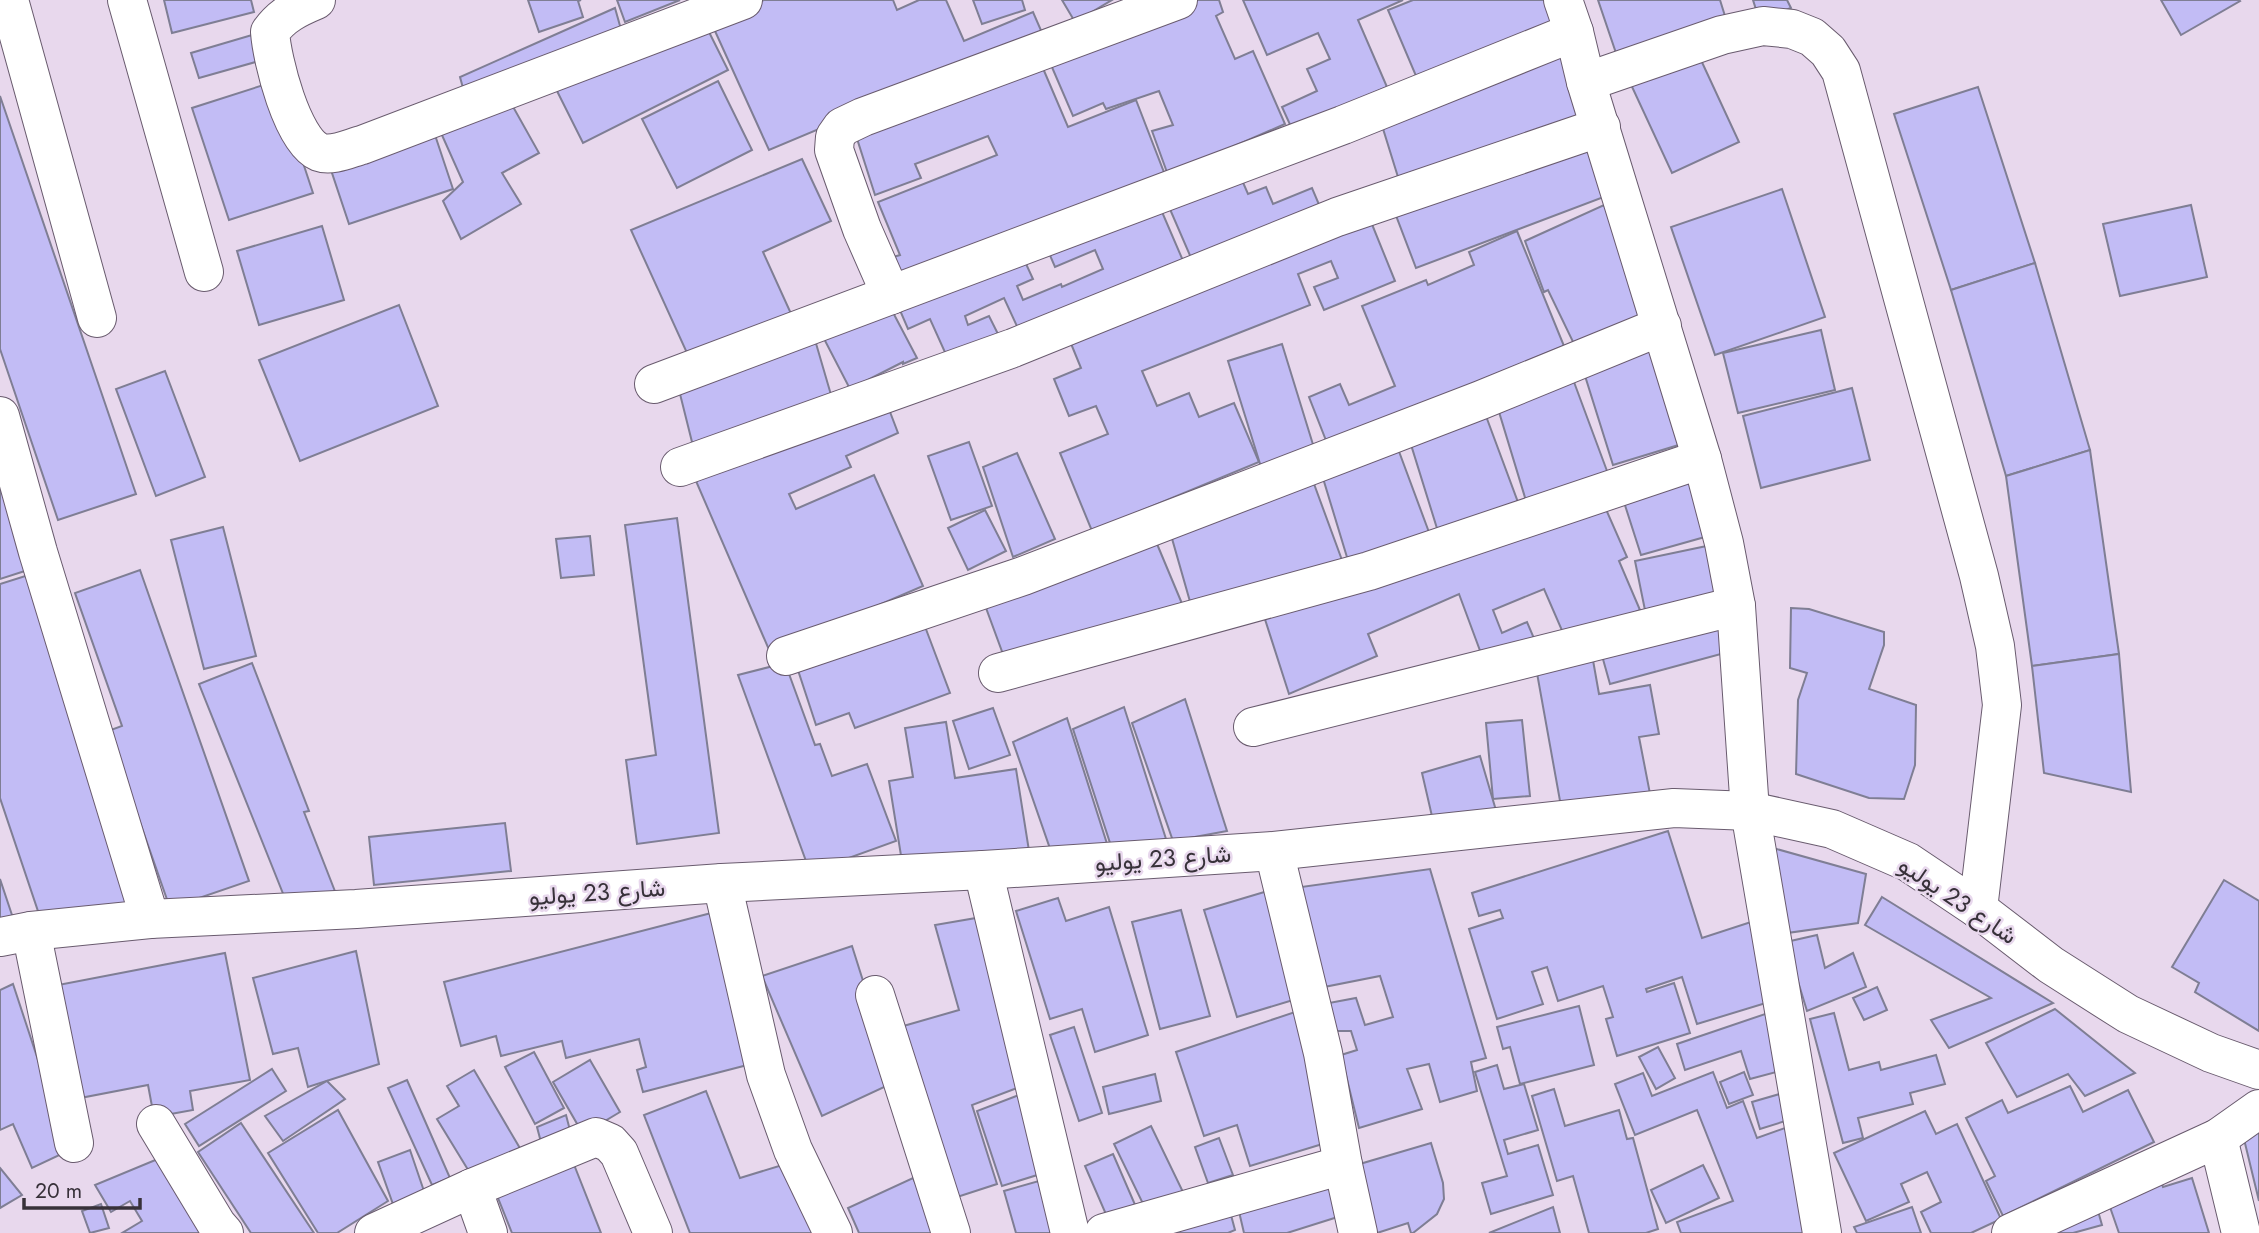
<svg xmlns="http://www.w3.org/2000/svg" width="2259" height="1233" viewBox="0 0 2259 1233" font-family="Jost,Vazirmatn,sans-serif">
  <rect width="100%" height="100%" fill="#e8d8ed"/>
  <g fill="#c2bcf5" stroke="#7f7e94" stroke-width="2">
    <path d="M 164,0 L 251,0 L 254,12 L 172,33 Z"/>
    <path d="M 528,0 L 581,0 L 578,1 L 583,17 L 539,32 Z"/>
    <path d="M 617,0 L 680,0 L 625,22 Z"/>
    <path d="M 764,0 L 893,0 L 897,10 L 919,0 L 946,0 L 964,41 L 1033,12 L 1043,35 L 769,150 L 710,20 Z"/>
    <path d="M 973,0 L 1022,0 L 1025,10 L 982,24 Z"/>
    <path d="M 1062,0 L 1112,0 L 1075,22 Z"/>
    <path d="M 1197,0 L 1219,0 L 1223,12 L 1216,16 L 1235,59 L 1253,51 L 1285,124 L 1168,175 L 1152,131 L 1173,125 L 1159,91 L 1106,109 L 1103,103 L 1073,116 L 1045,51 Z"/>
    <path d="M 1243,0 L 1403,0 L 1358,20 L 1387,87 L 1292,129 L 1282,107 L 1317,91 L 1307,69 L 1330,59 L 1318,33 L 1267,55 Z"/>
    <path d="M 1413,0 L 1556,0 L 1566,22 L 1419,83 L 1388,10 Z"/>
    <path d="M 1598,0 L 1720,0 L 1725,16 L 1616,53 Z"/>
    <path d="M 1753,0 L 1787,0 L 1791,8 L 1759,19 Z"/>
    <path d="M 2161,0 L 2239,0 L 2240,1 L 2181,35 Z"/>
    <path d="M 615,8 L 622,33 L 466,99 L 460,77 Z"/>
    <path d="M 704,22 L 728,70 L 583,143 L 551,79 Z"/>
    <path d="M 252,35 L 259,61 L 199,78 L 191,53 Z"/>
    <path d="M 1563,42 L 1587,117 L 1398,177 L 1380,119 Z"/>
    <path d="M 1694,45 L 1739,142 L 1672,173 L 1627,76 Z"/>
    <path d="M 1039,59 L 1068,127 L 1136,100 L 1165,175 L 896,286 L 883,260 L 900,255 L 878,202 L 997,155 L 988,136 L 915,164 L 921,178 L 875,195 L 853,126 Z"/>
    <path d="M 276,81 L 313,193 L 229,220 L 192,108 Z"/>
    <path d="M 718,81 L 752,150 L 677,188 L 642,119 Z"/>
    <path d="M 1978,87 L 2035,263 L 1951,290 L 1894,114 Z"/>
    <path d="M 0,96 L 136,494 L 58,520 L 0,349 Z"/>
    <path d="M 507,96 L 539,153 L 502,173 L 521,204 L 461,239 L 443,201 L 463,182 L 437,124 Z"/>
    <path d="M 431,123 L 453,189 L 349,224 L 328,161 Z"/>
    <path d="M 1593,138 L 1617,192 L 1416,268 L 1392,205 Z"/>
    <path d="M 802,159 L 831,221 L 763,252 L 793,318 L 692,364 L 631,230 Z"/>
    <path d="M 1238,171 L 1248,194 L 1266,187 L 1273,204 L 1312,188 L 1323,214 L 1195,267 L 1166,200 Z"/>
    <path d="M 1782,189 L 1825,317 L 1715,355 L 1671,227 Z"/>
    <path d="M 1156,198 L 1184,263 L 1021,335 L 1004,298 L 965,316 L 968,325 L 989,316 L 999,336 L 948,359 L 930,319 L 908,329 L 896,301 L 1021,253 L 1033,279 L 1017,286 L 1023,300 L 1061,284 L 1062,287 L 1103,269 L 1095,250 L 1055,267 L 1046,246 Z"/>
    <path d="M 1604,205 L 1652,310 L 1575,346 L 1548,290 L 1544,292 L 1525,241 Z"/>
    <path d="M 2191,205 L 2207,277 L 2120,296 L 2103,224 Z"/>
    <path d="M 1367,212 L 1395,281 L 1324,310 L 1314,287 L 1338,278 L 1331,261 L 1298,274 L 1310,305 L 1142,371 L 1157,406 L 1189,393 L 1199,417 L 1234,403 L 1259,462 L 1092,531 L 1060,453 L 1108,434 L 1096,406 L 1069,416 L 1054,379 L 1081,368 L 1065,329 Z"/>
    <path d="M 322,226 L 344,300 L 259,325 L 237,251 Z"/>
    <path d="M 1517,231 L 1564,346 L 1327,443 L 1309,397 L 1340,384 L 1349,405 L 1395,386 L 1362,306 L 1426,280 L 1428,285 L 1474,265 L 1469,252 Z"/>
    <path d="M 2035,263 L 2090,450 L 2006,476 L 1951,290 Z"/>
    <path d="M 888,303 L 917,358 L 903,364 L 903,362 L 850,389 L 820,331 Z"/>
    <path d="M 399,305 L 438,406 L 300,461 L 259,360 Z"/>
    <path d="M 1821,330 L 1835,390 L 1738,413 L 1723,353 Z"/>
    <path d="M 1656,335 L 1695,440 L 1613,465 L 1581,363 Z"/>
    <path d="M 815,340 L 834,405 L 694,450 L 678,386 Z"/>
    <path d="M 1282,344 L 1315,451 L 1261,467 L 1228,361 Z"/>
    <path d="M 165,371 L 205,477 L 156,496 L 116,389 Z"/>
    <path d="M 1571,374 L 1610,479 L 1527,504 L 1496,402 Z"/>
    <path d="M 1852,388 L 1870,460 L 1761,488 L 1743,416 Z"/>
    <path d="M 887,404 L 898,433 L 846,456 L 851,467 L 789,494 L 796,509 L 874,475 L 923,586 L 770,652 L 696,481 Z"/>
    <path d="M 1483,408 L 1522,513 L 1440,538 L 1408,435 Z"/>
    <path d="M 1394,438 L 1433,543 L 1350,567 L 1319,465 Z"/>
    <path d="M 969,442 L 992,506 L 951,520 L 928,456 Z"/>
    <path d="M 2090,450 L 2119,654 L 2032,666 L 2006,476 Z"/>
    <path d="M 1017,453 L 1055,539 L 1013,557 L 983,467 Z"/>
    <path d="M 0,467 L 31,569 L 0,579 Z"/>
    <path d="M 1310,473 L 1346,571 L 1193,612 L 1169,528 Z"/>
    <path d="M 1699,473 L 1719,533 L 1641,555 L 1623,499 Z"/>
    <path d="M 1601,498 L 1627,557 L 1619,561 L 1640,610 L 1567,642 L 1544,589 L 1493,610 L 1502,633 L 1527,622 L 1539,650 L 1485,664 L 1459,594 L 1368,634 L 1377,656 L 1289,694 L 1262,610 Z"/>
    <path d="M 985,510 L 1006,551 L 968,570 L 948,528 Z"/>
    <path d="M 677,518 L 719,833 L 637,844 L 626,760 L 656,755 L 625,525 Z"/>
    <path d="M 223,527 L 256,656 L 204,669 L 171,540 Z"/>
    <path d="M 1152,532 L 1183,606 L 1007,665 L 982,597 Z"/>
    <path d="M 590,536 L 594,575 L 561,578 L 556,539 Z"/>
    <path d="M 1721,543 L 1730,596 L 1646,615 L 1635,561 Z"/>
    <path d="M 140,570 L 249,881 L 170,908 L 108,731 L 122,726 L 75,593 Z"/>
    <path d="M 38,572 L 135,902 L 42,923 L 0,798 L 0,584 Z"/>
    <path d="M 1791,608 L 1809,609 L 1884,632 L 1884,645 L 1869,689 L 1916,705 L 1915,765 L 1904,799 L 1869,798 L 1796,774 L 1798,700 L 1807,673 L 1790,668 Z"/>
    <path d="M 1730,613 L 1732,651 L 1610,684 L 1599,645 Z"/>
    <path d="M 921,616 L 950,693 L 855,728 L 849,713 L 816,725 L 795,661 Z"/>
    <path d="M 1591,649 L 1599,694 L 1650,685 L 1659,734 L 1639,737 L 1652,804 L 1562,812 L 1535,662 Z"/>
    <path d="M 2119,654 L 2131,792 L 2044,773 L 2032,666 Z"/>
    <path d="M 252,663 L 309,811 L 304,812 L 338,899 L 286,901 L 199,684 Z"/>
    <path d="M 785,663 L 815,745 L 820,744 L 832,776 L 867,764 L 896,841 L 810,872 L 738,675 Z"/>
    <path d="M 1185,699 L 1227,831 L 1173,841 L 1132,723 Z"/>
    <path d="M 1124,707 L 1166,839 L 1112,849 L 1073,729 Z"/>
    <path d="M 993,708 L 1010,755 L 969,769 L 953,721 Z"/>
    <path d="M 1067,718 L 1109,850 L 1054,860 L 1013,742 Z"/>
    <path d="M 1522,720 L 1530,796 L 1493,799 L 1486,723 Z"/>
    <path d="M 946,722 L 955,778 L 1016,769 L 1030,857 L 903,868 L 889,781 L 913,777 L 905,728 Z"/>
    <path d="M 1480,756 L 1500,824 L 1434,825 L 1422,773 Z"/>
    <path d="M 505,823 L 511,871 L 374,885 L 369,837 Z"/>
    <path d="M 1668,831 L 1702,938 L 1754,921 L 1779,999 L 1697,1024 L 1682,977 L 1646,989 L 1647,992 L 1674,983 L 1690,1033 L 1617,1056 L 1606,1019 L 1613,1017 L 1603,986 L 1558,1001 L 1547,967 L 1532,972 L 1543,1004 L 1497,1019 L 1469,929 L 1503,918 L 1500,910 L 1479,916 L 1472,893 Z"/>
    <path d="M 1773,848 L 1866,874 L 1858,923 L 1787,933 Z"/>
    <path d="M 1430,869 L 1486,1058 L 1471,1062 L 1477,1091 L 1440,1102 L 1429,1064 L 1407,1069 L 1422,1109 L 1359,1128 L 1341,1055 L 1357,1050 L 1351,1031 L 1336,1031 L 1329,1003 L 1356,998 L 1365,1025 L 1393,1017 L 1380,976 L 1324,987 L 1294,888 Z"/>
    <path d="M 0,879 L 13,918 L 0,922 Z"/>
    <path d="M 2224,880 L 2259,901 L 2259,1031 L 2195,992 L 2199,983 L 2172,967 Z"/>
    <path d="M 1271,890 L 1303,997 L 1237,1017 L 1204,910 Z"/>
    <path d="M 1882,897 L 2053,1003 L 1949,1048 L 1931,1020 L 1991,998 L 1865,925 Z"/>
    <path d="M 1058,898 L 1066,921 L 1109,907 L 1148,1035 L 1095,1052 L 1082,1009 L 1050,1019 L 1016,911 Z"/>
    <path d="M 1181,910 L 1210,1016 L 1160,1029 L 1132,922 Z"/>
    <path d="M 719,911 L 759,1062 L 643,1092 L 637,1070 L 646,1067 L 639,1039 L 566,1058 L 562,1041 L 501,1056 L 496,1036 L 461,1046 L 444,982 Z"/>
    <path d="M 982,917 L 1025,1085 L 972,1105 L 997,1184 L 951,1199 L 900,1027 L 959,1010 L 935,925 Z"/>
    <path d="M 1817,935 L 1825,968 L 1853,953 L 1866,987 L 1807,1011 L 1786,942 Z"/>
    <path d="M 852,946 L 895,1082 L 822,1116 L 762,976 Z"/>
    <path d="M 356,951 L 379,1064 L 308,1087 L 298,1048 L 273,1054 L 253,978 Z"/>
    <path d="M 225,953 L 250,1080 L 190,1091 L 193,1110 L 154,1117 L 148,1085 L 75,1099 L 53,986 Z"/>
    <path d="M 13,984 L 68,1151 L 32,1168 L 13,1124 L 0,1130 L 0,990 Z"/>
    <path d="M 1877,987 L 1887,1010 L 1864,1020 L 1853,998 Z"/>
    <path d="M 1579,1006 L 1594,1065 L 1520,1084 L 1510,1047 L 1503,1049 L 1497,1027 Z"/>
    <path d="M 2055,1009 L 2135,1073 L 2085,1096 L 2068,1074 L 2017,1097 L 1986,1043 Z"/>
    <path d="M 1301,1010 L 1329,1142 L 1250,1166 L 1237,1125 L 1204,1136 L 1176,1052 Z"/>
    <path d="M 1777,1010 L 1784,1070 L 1750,1079 L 1741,1051 L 1685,1070 L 1677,1044 Z"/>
    <path d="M 1834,1013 L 1849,1070 L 1879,1062 L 1881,1070 L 1936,1055 L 1945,1084 L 1910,1093 L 1913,1104 L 1858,1118 L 1863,1138 L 1843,1143 L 1810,1019 Z"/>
    <path d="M 1074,1027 L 1102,1113 L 1079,1121 L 1050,1035 Z"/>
    <path d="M 1658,1047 L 1675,1078 L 1656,1089 L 1639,1057 Z"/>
    <path d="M 534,1052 L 564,1108 L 535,1124 L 505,1067 Z"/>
    <path d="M 590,1060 L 620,1112 L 583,1134 L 553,1082 Z"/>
    <path d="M 1497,1065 L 1504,1089 L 1524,1084 L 1538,1130 L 1504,1140 L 1508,1154 L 1538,1145 L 1553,1195 L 1491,1214 L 1482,1183 L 1507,1176 L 1475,1072 Z"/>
    <path d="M 272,1069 L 286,1091 L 199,1146 L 185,1124 Z"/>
    <path d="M 474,1070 L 521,1150 L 473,1178 L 437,1119 L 459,1106 L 447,1086 Z"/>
    <path d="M 1713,1072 L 1727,1108 L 1743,1101 L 1757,1138 L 1796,1124 L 1815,1233 L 1681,1233 L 1677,1222 L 1733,1201 L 1697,1110 L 1635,1135 L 1615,1084 L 1643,1073 L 1652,1096 Z"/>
    <path d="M 1744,1072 L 1753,1095 L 1729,1104 L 1720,1082 Z"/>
    <path d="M 1155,1074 L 1161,1101 L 1109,1114 L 1103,1087 Z"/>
    <path d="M 407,1080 L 450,1178 L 432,1185 L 388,1088 Z"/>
    <path d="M 327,1081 L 345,1099 L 283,1141 L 265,1116 Z"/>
    <path d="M 2070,1086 L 2083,1112 L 2128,1090 L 2154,1142 L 2003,1216 L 1986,1181 L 1995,1176 L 1966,1118 L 2002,1100 L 2008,1113 Z"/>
    <path d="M 1554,1089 L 1565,1126 L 1619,1110 L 1627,1139 L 1633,1138 L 1658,1229 L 1646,1233 L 1589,1233 L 1573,1176 L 1557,1181 L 1532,1096 Z"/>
    <path d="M 706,1091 L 740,1178 L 789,1163 L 821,1233 L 690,1233 L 644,1115 Z"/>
    <path d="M 1790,1091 L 1798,1117 L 1760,1129 L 1752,1102 Z"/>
    <path d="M 1027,1092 L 1047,1172 L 1002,1186 L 977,1111 Z"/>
    <path d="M 338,1110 L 388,1201 L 337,1233 L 318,1233 L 268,1153 Z"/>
    <path d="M 1925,1111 L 1936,1134 L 1957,1124 L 2001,1219 L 1971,1233 L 1931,1233 L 1921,1212 L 1941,1202 L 1927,1172 L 1901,1184 L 1909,1202 L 1866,1221 L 1834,1153 Z"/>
    <path d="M 566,1115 L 572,1138 L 542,1146 L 537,1127 Z"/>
    <path d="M 241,1123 L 314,1233 L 251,1233 L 198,1152 Z"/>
    <path d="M 1151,1126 L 1183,1192 L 1146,1210 L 1114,1144 Z"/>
    <path d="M 2259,1127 L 2259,1201 L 2243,1135 Z"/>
    <path d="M 1219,1138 L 1233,1175 L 1208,1183 L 1195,1147 Z"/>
    <path d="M 1431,1143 L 1443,1183 L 1444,1199 L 1437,1214 L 1413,1233 L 1411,1233 L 1408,1223 L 1377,1233 L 1353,1166 Z"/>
    <path d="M 410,1150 L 426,1197 L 394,1207 L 378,1162 Z"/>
    <path d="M 1113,1154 L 1136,1207 L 1108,1219 L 1085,1166 Z"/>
    <path d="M 165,1156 L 222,1233 L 122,1233 L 142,1221 L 130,1201 L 111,1212 L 95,1185 Z"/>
    <path d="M 571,1157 L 601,1233 L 512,1233 L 494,1188 Z"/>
    <path d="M 1703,1165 L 1719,1198 L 1666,1223 L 1651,1190 Z"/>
    <path d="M 0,1168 L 22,1195 L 0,1208 Z"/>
    <path d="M 2158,1172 L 2163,1187 L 2192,1178 L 2209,1233 L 2119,1233 L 2104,1190 Z"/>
    <path d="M 1053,1177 L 1060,1233 L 1016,1233 L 1004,1191 Z"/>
    <path d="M 913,1178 L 928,1209 L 946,1233 L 859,1233 L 848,1208 Z"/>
    <path d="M 1336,1178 L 1344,1215 L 1287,1233 L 1244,1233 L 1237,1203 Z"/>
    <path d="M 101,1204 L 109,1228 L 90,1233 L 82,1211 Z"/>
    <path d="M 1228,1204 L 1235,1230 L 1228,1233 L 1135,1233 Z"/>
    <path d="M 1553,1207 L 1560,1233 L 1489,1233 Z"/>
    <path d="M 1912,1207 L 1921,1233 L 1857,1233 L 1854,1227 Z"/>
    <path d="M 2098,1211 L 2102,1225 L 2073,1233 L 2042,1233 Z"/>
  </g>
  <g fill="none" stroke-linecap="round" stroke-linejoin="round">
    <g stroke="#695b6e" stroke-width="40">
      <g id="street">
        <path d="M 9,0 L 97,318"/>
        <path d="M 127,0 L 204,272"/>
        <path d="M 316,0 C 297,8 282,15 270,32 C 272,60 292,140 319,152 C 332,157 350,148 362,145 L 743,0"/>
        <path d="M 1563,0 L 1574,32 L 1586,82 L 1702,459 L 1724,543 L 1736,606 L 1750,811 L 1822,1233"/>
        <path d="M 1586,82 L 1722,35 L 1763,26 L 1792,29 L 1812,37 L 1828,51 L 1841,71 L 1979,576 L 1995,646 L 2002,705 L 1978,909"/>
        <path d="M 891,295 L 862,229 L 834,150 L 835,137 L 842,127 L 863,117 L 1178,0"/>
        <path d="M 654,384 L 1343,125 L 1574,32"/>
        <path d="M 0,416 L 38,552 L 150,919"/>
        <path d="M 680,467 L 1013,348 L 1337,217 L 1601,127"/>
        <path d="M 786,656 L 1023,576 L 1481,400 L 1662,326"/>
        <path d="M 998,673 L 1369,571 L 1702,459"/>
        <path d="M 1253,727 L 1736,606"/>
        <path d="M 1274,851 L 1323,1053 L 1343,1165 L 1358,1233"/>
        <path d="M 983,870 L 1070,1233"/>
        <path d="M 722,883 L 766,1075 L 793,1150 L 833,1233"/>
        <path d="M 31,931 L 74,1143"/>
        <path d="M 0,937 L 31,931 L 150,919 L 356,909 L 722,883 L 983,870 L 1274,851 L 1674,808 L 1750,811 L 1832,829 L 1908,862 L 1978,909 L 2051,965 L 2128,1014 L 2211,1053 L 2259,1070"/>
        <path d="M 875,995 L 951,1233"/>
        <path d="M 156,1124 L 217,1225 L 224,1233"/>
        <path d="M 2218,1138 L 2241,1233"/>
        <path d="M 472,1188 L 488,1233"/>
        <path d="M 374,1233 L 472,1188 L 596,1137 L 610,1143 L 619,1153 L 653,1233"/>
        <path d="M 1104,1233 L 1343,1165"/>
        <path d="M 2011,1233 L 2218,1138 L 2259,1109"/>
      </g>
    </g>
    <use href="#street" stroke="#fff" stroke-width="38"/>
  </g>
  <g text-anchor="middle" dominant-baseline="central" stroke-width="5" stroke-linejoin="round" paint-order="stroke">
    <g font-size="24" fill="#373139" stroke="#e8d8ed">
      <text transform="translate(1163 858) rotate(-4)">شارع 23 يوليو</text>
      <text transform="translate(597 892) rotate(-4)">شارع 23 يوليو</text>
      <text transform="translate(1958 900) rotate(34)">شارع 23 يوليو</text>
    </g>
  </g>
  <path d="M24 1198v10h116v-10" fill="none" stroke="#373139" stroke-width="3.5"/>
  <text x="35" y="1198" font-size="21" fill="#373139" stroke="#e8d8ed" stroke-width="5" paint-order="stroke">20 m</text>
</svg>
